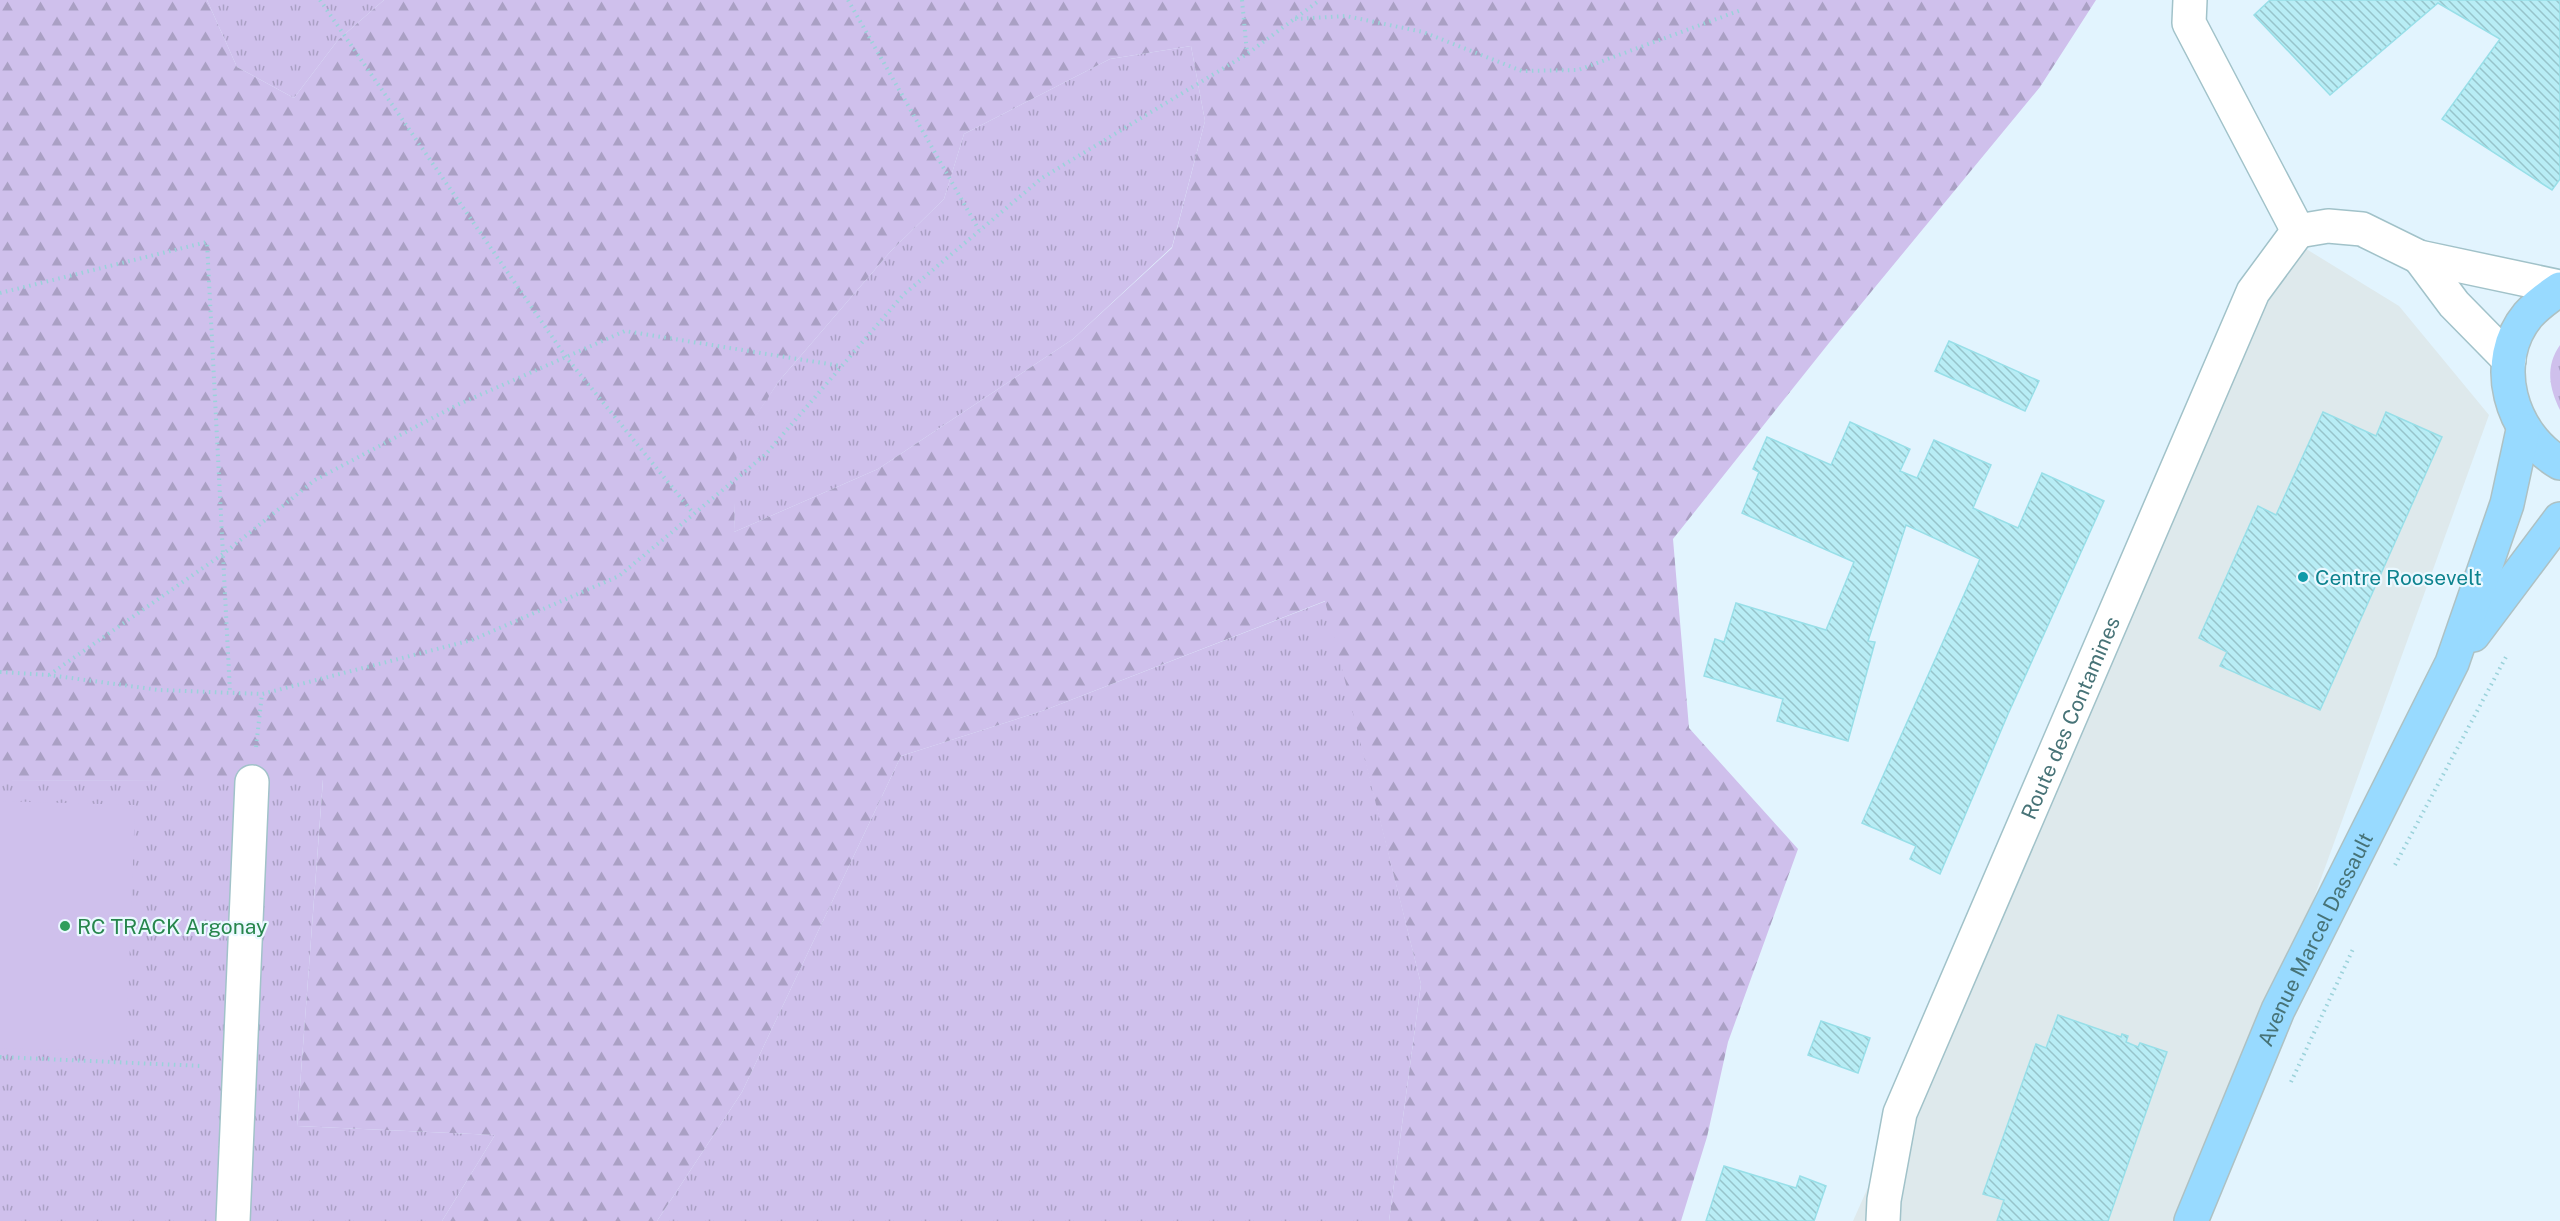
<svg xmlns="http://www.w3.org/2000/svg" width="2560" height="1221" viewBox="0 0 2560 1221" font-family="'Public Sans',sans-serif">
  <defs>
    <pattern id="grass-tufts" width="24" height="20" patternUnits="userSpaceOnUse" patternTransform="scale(1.5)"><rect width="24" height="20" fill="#cfc0ec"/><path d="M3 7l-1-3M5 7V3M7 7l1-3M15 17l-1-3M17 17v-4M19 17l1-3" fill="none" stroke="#aaa0c4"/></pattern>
    <pattern id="forest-firs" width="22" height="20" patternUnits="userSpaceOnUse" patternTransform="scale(1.5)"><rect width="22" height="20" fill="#cfc0ec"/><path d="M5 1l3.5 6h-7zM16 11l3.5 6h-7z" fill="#aaa0c4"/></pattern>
    <pattern id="building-back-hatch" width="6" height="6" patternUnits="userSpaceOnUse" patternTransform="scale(1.5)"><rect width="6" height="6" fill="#b8edf5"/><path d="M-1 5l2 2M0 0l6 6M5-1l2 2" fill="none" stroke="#97c4cb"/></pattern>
  </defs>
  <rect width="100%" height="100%" fill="#e2f4fe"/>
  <path fill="#dee9ec" d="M 2290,239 L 2399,306 L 2489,415 L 2197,1221 L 1853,1221 Z"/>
  <g fill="url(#grass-tufts)">
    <path d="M 207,0 L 384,0 L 338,40 L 294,98 L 237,67 Z"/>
    <path d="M 1191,46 L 1205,121 L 1172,247 L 1073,339 L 878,469 L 734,532 L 736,445 L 779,381 L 890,252 L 944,199 L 964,134 L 1110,59 Z"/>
    <path d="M 2560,345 L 2560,410 C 2549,388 2545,366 2560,345 Z"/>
    <path d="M 1326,601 L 1421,984 L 1389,1221 L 657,1221 L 742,1092 L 901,756 L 1045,710 Z"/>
    <path d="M 323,779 L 297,1126 L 495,1135 L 442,1221 L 0,1221 L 0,781 Z"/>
  </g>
  <path fill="url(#forest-firs)" fill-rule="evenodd" d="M 0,0 L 207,0 L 237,67 L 294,98 L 338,40 L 384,0 L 2096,0 L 2040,87 L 1829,343 L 1673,539 L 1689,728 L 1798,849 L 1728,1042 L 1707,1137 L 1681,1221 L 1389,1221 L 1421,984 L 1325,601 L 1045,710 L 901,756 L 742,1092 L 657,1221 L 442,1221 L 495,1135 L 297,1126 L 323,780 L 0,781 ZM 1191,46 L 1205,121 L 1172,248 L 1073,339 L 878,469 L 734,532 L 737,445 L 779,381 L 890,252 L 944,199 L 964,134 L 1110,59 Z"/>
  <path fill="#cfc0ec" d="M 0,801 L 135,805 L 126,1052 L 0,1048 Z"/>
  <g fill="url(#building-back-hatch)" stroke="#98dfe8" stroke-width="1.5">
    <path d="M 2270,0 L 2560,0 L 2560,179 L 2552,190 L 2442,119 L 2500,39 L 2438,3 L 2330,95 L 2254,15 Z"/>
    <path d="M 1949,341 L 2039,381 L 2025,411 L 1935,371 Z"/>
    <path d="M 2323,412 L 2376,436 L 2386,412 L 2442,437 L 2320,710 L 2220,666 L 2227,652 L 2199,638 L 2258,506 L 2276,515 Z"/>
    <path d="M 1850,422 L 1910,449 L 1900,471 L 1917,478 L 1934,440 L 1991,465 L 1973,508 L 2018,528 L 2042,473 L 2104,501 L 2008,714 L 1940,874 L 1910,859 L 1916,846 L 1862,823 L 1980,559 L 1906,525 L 1868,641 L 1875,642 L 1848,741 L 1777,721 L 1783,699 L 1704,676 L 1715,639 L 1724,642 L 1736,603 L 1826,630 L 1854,562 L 1742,513 L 1759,472 L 1753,469 L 1767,437 L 1831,465 Z"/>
    <path d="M 2058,1015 L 2121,1037 L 2122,1034 L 2128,1036 L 2126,1042 L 2138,1047 L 2140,1043 L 2167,1052 L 2108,1221 L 1997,1221 L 2004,1200 L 1983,1194 L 2036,1044 L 2046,1048 Z"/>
    <path d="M 1821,1021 L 1870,1038 L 1858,1073 L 1808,1055 Z"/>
    <path d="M 1724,1166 L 1796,1188 L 1800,1176 L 1826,1186 L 1814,1221 L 1706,1221 Z"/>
  </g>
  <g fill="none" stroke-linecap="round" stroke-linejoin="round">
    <g stroke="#a1c2c9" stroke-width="36">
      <g id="minor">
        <path d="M 2190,0 L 2189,23 L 2298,231"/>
        <path d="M 2298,231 L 2328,226 L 2362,229 L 2419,257 L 2560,287"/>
        <path d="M 2419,257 L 2454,304 L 2509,360"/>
        <path d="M 233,1221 L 252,782"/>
        <path id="s1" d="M 1883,1221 L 1884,1200 L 1900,1113 L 2253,292 L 2298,231"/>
      </g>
    </g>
    <g stroke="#aec1c3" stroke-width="36">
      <g id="major">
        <path d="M 2560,289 C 2548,297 2537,305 2528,315 C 2489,362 2511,435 2560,463"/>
        <path d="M 2473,635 L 2560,519"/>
        <path id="s2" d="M 2191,1221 L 2278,1010 L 2452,663 L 2507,504 L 2523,430"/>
      </g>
    </g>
    <g stroke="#9bd2da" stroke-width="4" stroke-dasharray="1.5 4.5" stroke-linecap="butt">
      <path d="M 320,0 L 566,357 L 694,514"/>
      <path d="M 848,0 L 979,230"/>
      <path d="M 1242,0 L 1247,53"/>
      <path d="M 1295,19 L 1346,16 L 1423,32 L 1522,71 L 1578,70 L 1741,10"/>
      <path d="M 0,293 L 207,242 L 230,692"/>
      <path d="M 0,672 L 49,675 L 159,690 L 262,694"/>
      <path d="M 49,675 L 223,554 L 315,480 L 457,405 L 625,331 L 841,366"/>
      <path d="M 256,747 L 262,694 L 472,640 L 619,576 L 766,454 L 903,295 L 1042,178 L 1247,54 L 1320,0"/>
      <path d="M 2395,865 L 2507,655"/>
      <path d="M 0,1057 L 202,1066"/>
      <path d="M 2291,1082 L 2354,947"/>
    </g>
    <use href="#minor" stroke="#fff" stroke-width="33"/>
    <use href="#major" stroke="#98daff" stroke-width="33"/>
  </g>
  <circle fill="#0f9aa8" stroke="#eaf8ff" stroke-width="2" cx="2303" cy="577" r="6"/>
  <circle fill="#2e9e5b" stroke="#eaf8ff" stroke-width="2" cx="65" cy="926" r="6"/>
  <g text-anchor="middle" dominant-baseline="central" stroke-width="4.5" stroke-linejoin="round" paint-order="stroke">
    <g font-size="21" fill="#0d838f" stroke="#eaf8ff" text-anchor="start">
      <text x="2315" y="577">Centre Roosevelt</text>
    </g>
    <g font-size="21" fill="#477377" stroke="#eaf8ff">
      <text stroke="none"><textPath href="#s1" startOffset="540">Route des Contamines</textPath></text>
      <text stroke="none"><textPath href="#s2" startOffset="308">Avenue Marcel Dassault</textPath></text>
    </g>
    <g font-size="21" fill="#27864d" stroke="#eaf8ff" text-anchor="start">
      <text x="77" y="926">RC TRACK Argonay</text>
    </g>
  </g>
</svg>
